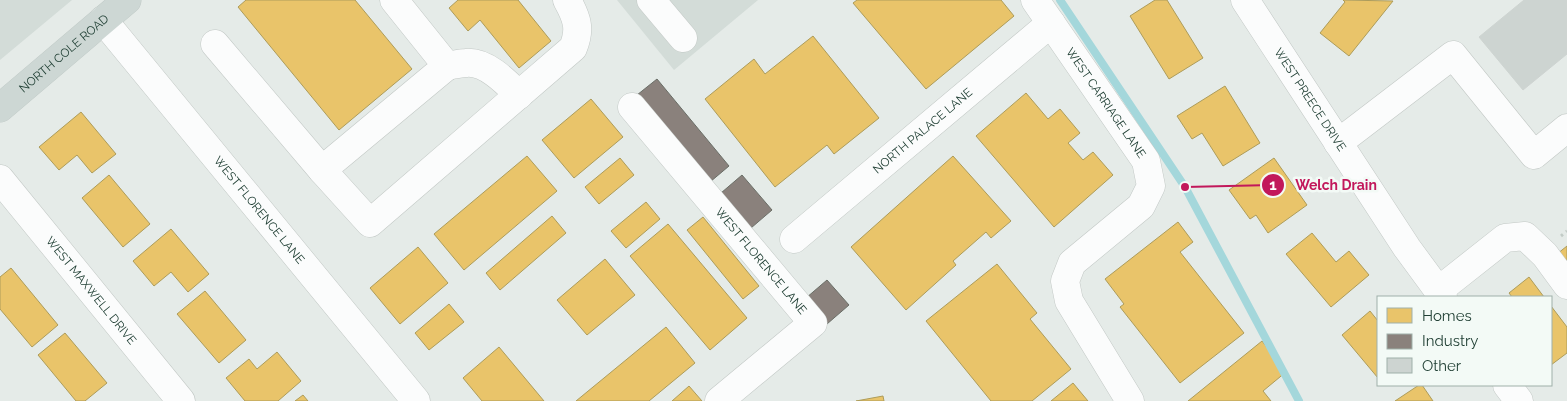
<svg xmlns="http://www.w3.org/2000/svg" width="1567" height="401" viewBox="0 0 1567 401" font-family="Raleway,sans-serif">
  <rect width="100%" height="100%" fill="#e5ebe8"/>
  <g fill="#d3dcd8">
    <path d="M 0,0 L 72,0 L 0,60 Z"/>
    <path d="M 617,0 L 758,0 L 674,70 Z"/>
  </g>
  <g fill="#e9c46a" stroke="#ad9c5a">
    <path d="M 246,0 L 355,0 L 412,69 L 339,130 L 238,7 Z"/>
    <path d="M 458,0 L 518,0 L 551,41 L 519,68 L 480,20 L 468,31 L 449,8 Z"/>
    <path d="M 857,0 L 1001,0 L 1014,16 L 926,89 L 853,3 Z"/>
    <path d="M 1155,0 L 1167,0 L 1203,58 L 1169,79 L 1130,16 Z"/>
    <path d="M 1343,0 L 1393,1 L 1349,56 L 1320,33 L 1345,2 Z"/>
    <path d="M 813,36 L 879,118 L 834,154 L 827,145 L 775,187 L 705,99 L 754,59 L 765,74 Z"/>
    <path d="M 1225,86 L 1260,143 L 1223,166 L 1202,133 L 1192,139 L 1177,116 Z"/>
    <path d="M 1026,93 L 1048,119 L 1060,109 L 1080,133 L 1068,143 L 1083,160 L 1093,152 L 1113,175 L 1054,227 L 976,136 Z"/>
    <path d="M 591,99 L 623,137 L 574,178 L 542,140 Z"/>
    <path d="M 81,112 L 116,154 L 92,173 L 77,155 L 59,170 L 39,147 Z"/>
    <path d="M 527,156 L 557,191 L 464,270 L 434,234 Z"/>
    <path d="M 953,156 L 1011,221 L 991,238 L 986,232 L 953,261 L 956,265 L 906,310 L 851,247 Z"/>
    <path d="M 620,158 L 634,175 L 599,204 L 585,187 Z"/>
    <path d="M 1274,158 L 1307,205 L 1268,233 L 1256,215 L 1250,219 L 1229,190 Z"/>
    <path d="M 109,175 L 150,224 L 123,247 L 82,198 Z"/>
    <path d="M 646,202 L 660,219 L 626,248 L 611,231 Z"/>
    <path d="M 552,216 L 566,233 L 500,290 L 486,273 Z"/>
    <path d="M 703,217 L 759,286 L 743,299 L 687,230 Z"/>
    <path d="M 1178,222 L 1193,242 L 1180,252 L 1244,333 L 1180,383 L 1120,307 L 1124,304 L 1105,279 Z"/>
    <path d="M 668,224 L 747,318 L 710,350 L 630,256 Z"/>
    <path d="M 171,229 L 209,274 L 188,292 L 171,272 L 154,286 L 133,261 Z"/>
    <path d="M 1312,233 L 1336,262 L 1349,251 L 1369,275 L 1331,307 L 1286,254 Z"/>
    <path d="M 1567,246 L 1567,266 L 1557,254 Z"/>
    <path d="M 418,247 L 448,283 L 400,324 L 370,288 Z"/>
    <path d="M 605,259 L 635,295 L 587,335 L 557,300 Z"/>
    <path d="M 997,264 L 1037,313 L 1030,319 L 1071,369 L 1032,401 L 991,401 L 926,321 Z"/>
    <path d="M 11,268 L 58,325 L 32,347 L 0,309 L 0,277 Z"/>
    <path d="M 1529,277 L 1544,297 L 1512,297 L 1509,293 Z"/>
    <path d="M 205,291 L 246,340 L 219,363 L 177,314 Z"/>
    <path d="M 449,304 L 464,322 L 429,350 L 415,333 Z"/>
    <path d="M 1551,306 L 1567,327 L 1567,353 L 1551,365 Z"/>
    <path d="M 1370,311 L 1378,321 L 1378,378 L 1342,335 Z"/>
    <path d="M 666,327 L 695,363 L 649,401 L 576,401 Z"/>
    <path d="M 65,333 L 107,383 L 85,401 L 76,401 L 38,355 Z"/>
    <path d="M 1262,341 L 1286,372 L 1263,391 L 1271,401 L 1188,401 Z"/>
    <path d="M 499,347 L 544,401 L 482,401 L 463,378 Z"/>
    <path d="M 277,352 L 301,381 L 278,401 L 245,401 L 226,378 L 249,359 L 257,369 Z"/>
    <path d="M 1073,383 L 1088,401 L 1051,401 Z"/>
    <path d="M 1419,385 L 1422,385 L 1433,401 L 1395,401 Z"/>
    <path d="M 689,386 L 702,401 L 672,401 Z"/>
    <path d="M 303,395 L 308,401 L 295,401 Z"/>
    <path d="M 883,396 L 884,401 L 856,401 Z"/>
  </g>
  <g fill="#8a817c" stroke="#6a6e67">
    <path d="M 657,79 L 729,166 L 710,182 L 637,95 Z"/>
    <path d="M 742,175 L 772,210 L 751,228 L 721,193 Z"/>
    <path d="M 827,280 L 849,305 L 827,324 L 806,298 Z"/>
  </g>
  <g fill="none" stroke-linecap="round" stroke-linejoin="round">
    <path stroke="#a4d7db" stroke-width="8" d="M 1060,0 L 1185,187 L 1299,401"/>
  </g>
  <path fill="#cdd4d1" stroke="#ced4d1" d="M 1524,0 L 1567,0 L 1567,54 L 1523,90 L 1479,37 Z"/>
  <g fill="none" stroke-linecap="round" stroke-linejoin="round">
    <g stroke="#c2c8c5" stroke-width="29">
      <g id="minor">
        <path d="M 651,0 L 683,38"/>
        <path id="s1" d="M 1035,0 L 1146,161 L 1151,186 L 1141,206 L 1072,263 L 1065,281 L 1069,301 L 1130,401"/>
        <path id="s2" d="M 1245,0 L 1407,248 L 1443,297"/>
        <path id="s3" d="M 103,20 L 416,401"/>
        <path d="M 215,44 L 322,170 L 447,66 L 394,0"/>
        <path d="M 447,66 C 453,65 460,63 466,63 C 486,61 506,82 519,95"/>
        <path id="s4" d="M 632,107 L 813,323 L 719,401"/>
        <path d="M 1338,143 L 1453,55 L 1534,155 L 1567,128"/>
        <path d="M 322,170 L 370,223 L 573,48 C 581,29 577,18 567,0"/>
        <path id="s5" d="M 0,179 L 181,401"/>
        <path id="s6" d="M 794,239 L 1051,23"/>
        <path d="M 1438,291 L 1505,238 L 1525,236 L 1545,255 L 1567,285"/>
        <path d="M 1507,385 L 1519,401"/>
      </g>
    </g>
    <g stroke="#c1cac7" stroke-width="29">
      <g id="major">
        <path id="s7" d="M 0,108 L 127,0"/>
      </g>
    </g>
    <path stroke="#c2cbc6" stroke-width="3" stroke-dasharray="2.5 4" stroke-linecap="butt" d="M 1561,236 L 1567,231"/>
    <use href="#minor" stroke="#fbfcfc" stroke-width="28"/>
    <use href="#major" stroke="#cdd7d4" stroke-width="28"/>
  </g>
  <g text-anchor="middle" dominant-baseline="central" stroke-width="5" stroke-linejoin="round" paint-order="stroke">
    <g font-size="12" fill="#214035" stroke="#f3faf6">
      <text stroke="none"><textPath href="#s7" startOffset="84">NORTH COLE ROAD</textPath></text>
      <text stroke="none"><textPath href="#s2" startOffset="119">WEST PREECE DRIVE</textPath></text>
      <text stroke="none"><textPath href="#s1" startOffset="125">WEST CARRIAGE LANE</textPath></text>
      <text stroke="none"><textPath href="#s6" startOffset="168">NORTH PALACE LANE</textPath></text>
      <text stroke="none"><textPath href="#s3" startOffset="246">WEST FLORENCE LANE</textPath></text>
      <text stroke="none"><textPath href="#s4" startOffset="201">WEST FLORENCE LANE</textPath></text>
      <text stroke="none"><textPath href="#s5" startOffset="144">WEST MAXWELL DRIVE</textPath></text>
    </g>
  </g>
  <path fill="none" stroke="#c2185b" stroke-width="2" d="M1185 187L1273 185"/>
  <g fill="#c2185b" stroke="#f3faf6" stroke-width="2">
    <circle cx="1185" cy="187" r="5"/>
    <circle cx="1273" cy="185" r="12"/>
  </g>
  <g font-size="15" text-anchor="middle" font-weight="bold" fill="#fff">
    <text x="1273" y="190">1</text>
  </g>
  <g font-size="14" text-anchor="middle" font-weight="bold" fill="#c2185b" stroke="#f3faf6" stroke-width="5" stroke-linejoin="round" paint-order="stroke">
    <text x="1336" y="190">Welch Drain</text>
  </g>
  <rect x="1377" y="296" width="175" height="90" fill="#f3faf6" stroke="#9fb0a9"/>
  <rect x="1387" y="308" width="25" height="15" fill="#e9c46a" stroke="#9fb0a9"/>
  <text x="1422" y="321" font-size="15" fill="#214035">Homes</text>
  <rect x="1387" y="334" width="25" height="15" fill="#8a817c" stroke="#9fb0a9"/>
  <text x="1422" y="346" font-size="15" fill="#214035">Industry</text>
  <rect x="1387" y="358" width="25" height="15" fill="#cdd4d1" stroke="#9fb0a9"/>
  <text x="1422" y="371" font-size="15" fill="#214035">Other</text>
</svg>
